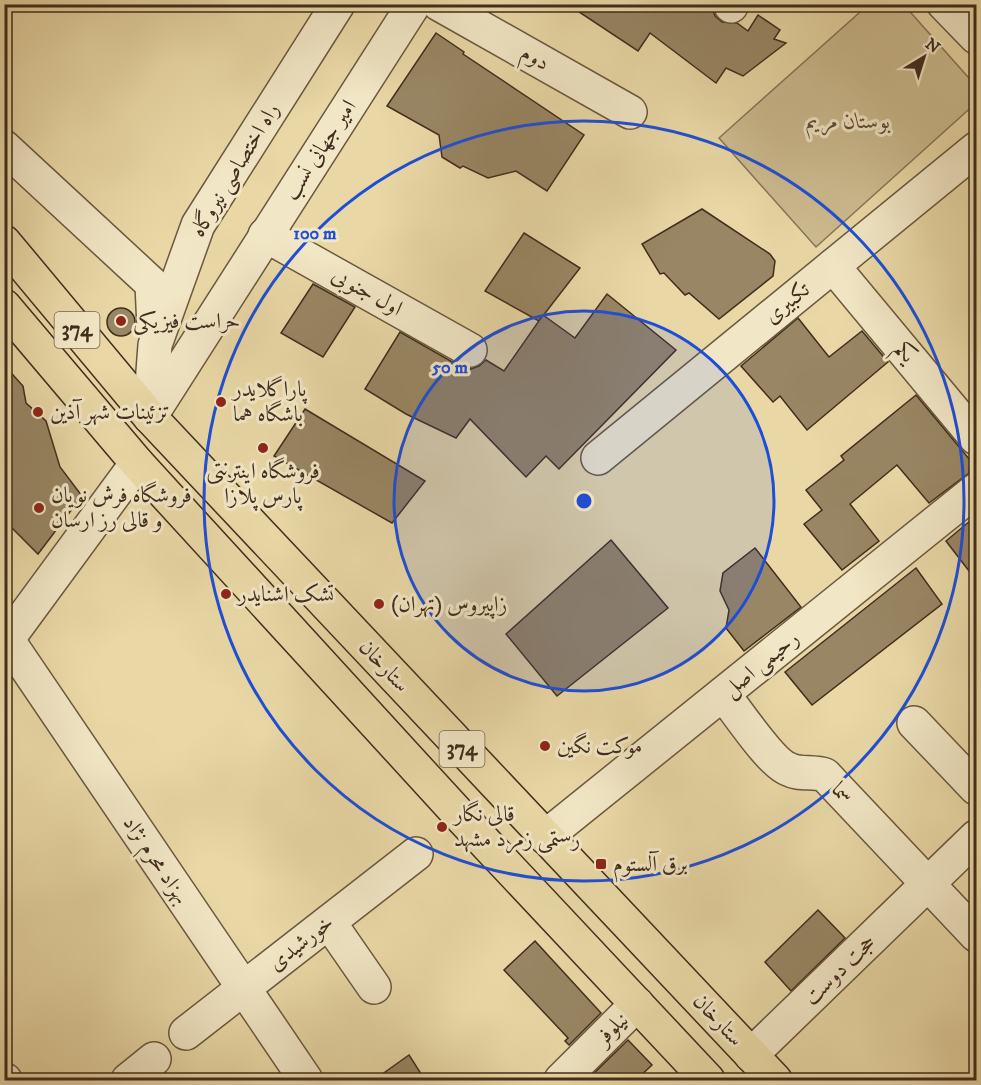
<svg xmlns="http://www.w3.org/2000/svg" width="981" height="1085" viewBox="0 0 981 1085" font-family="'IM FELL DW Pica',Amiri,serif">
  <rect width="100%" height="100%" fill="#e9d8a6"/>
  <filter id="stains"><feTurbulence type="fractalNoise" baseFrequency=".00333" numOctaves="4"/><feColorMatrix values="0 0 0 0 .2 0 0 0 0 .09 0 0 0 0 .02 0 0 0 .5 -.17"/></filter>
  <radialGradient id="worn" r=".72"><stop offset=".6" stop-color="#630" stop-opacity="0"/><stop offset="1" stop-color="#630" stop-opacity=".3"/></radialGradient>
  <path fill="#ccbb8f" stroke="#867456" stroke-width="1.5" d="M 868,5 L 904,5 L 976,86 L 976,103 L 816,247 L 719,138 Z"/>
  <g fill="#988664" stroke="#402d1d" stroke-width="1.5">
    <path d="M 567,4 L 711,4 L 715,16 L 722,22 L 737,23 L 748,31 L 758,15 L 780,30 L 774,39 L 786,43 L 743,76 L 726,68 L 716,83 L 650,33 L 638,51 Z"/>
    <path d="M 436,33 L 464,52 L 463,54 L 584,135 L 547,191 L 516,171 L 488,178 L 463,166 L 460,168 L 442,157 L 439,135 L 387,106 Z"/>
    <path d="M 702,209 L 770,254 L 775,261 L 773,276 L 719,319 L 689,293 L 685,295 L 664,273 L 660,274 L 642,244 Z"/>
    <path d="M 524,233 L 580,268 L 539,321 L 485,291 Z"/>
    <path d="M 313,284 L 355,307 L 323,357 L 281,333 Z"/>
    <path d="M 607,294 L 676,350 L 559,469 L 546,456 L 526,477 L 470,419 L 456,438 L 406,414 L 365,389 L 400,332 L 461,367 L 471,369 L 479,366 L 486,360 L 504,371 L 543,315 L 575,338 Z"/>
    <circle cx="121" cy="322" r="14"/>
    <path d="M 798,318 L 829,357 L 862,331 L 888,362 L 807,430 L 780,396 L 773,402 L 741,366 Z"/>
    <path d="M 4,365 L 23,386 L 26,403 L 46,421 L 60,467 L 82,496 L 38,554 L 4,520 Z"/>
    <path d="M 916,395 L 970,460 L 969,473 L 929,503 L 897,465 L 850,504 L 879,541 L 842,570 L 804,524 L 822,510 L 806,490 L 844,460 L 841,456 Z"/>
    <path d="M 305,409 L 425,481 L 392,523 L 274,456 Z"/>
    <path d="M 976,516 L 976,580 L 946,541 Z"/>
    <path d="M 611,540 L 668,608 L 557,696 L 506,634 Z"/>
    <path d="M 755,548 L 801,607 L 744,651 L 726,628 L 729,610 L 720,591 L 723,573 Z"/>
    <path d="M 916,568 L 942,604 L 812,705 L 785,672 Z"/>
    <path d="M 818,910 L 845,938 L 791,991 L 765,962 Z"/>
    <path d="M 535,941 L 601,1013 L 569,1045 L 565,1041 L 568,1038 L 504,970 Z"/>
    <path d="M 628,1040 L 652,1065 L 636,1080 L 587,1080 Z"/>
    <path d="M 409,1055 L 425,1080 L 374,1080 Z"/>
  </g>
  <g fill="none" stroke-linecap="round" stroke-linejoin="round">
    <g stroke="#6a583f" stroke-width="36">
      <g id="minor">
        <path d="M 439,4 L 630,112"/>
        <path d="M 944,4 L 976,37"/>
        <path d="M 731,6 L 732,4"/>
        <path d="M 4,147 L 152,284 L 154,328"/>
        <path d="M 265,235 L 470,350"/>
        <path d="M 833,266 L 976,438"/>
        <path d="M 150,412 L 155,345 L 198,225 L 338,4"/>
        <path d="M 150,417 L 414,4"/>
        <path d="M 598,458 L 976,149"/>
        <path d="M 7,639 L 306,1080"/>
        <path d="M 4,644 L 137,463"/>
        <path d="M 723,694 C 737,711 770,762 788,769 C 799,775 813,771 825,775 L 976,935"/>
        <path d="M 914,723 L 976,788"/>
        <path d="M 545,837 L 976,490"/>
        <path d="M 329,922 L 374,987"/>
        <path d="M 186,1033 L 416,854"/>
        <path d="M 751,1055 L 976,837"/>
        <path d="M 4,1080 L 5,1080"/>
        <path d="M 128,1080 L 154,1059"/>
        <path d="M 561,1080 L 637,1004"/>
      </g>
    </g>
    <g stroke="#402d1d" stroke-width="36">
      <g id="major">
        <path d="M 4,242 L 150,417 L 775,1080"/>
        <path d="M 4,306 L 137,463 L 463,819 L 708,1080"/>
      </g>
    </g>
    <use href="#minor" stroke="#f1e6c5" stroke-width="33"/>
    <use href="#major" stroke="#e9d8a6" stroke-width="33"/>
  </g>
  <circle cx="584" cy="501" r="190" fill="#1d4ed8" fill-opacity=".12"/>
  <g fill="none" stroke="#1d4ed8" stroke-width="3">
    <circle cx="584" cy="501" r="190"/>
    <circle cx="584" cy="501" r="380"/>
  </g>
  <g fill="#8f2418" stroke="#f1e6c5" stroke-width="2">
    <circle cx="121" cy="321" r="6"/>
    <circle cx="221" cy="402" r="6"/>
    <circle cx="38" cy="412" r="6"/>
    <circle cx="263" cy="448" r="6"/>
    <circle cx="39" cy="508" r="6"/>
    <circle cx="226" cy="594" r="6"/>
    <circle cx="379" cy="604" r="6"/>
    <circle cx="545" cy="746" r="6"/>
    <circle cx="442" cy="827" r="6"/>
    <rect x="595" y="858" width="12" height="12" rx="3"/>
  </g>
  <g text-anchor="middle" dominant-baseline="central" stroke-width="6" stroke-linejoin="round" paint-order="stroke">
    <g fill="#f1e6c5" stroke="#75644f" stroke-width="1.5">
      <rect x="54.5" y="312" width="45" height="36" rx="4.5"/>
      <rect x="439.5" y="731" width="45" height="36" rx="4.5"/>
    </g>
    <g font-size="21" font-weight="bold" fill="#402d1d">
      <text x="77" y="330">374</text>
      <text x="462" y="749">374</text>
    </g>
    <g font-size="22" fill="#402d1d" stroke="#f1e6c5">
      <text transform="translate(535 58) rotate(29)">دوم</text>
      <text transform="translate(320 150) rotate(-57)">امیر جهانی نسب</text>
      <text transform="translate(235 170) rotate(-59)">راه اختصاصی نیروگاه</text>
      <text transform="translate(367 292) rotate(29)">اول جنوبی</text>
      <text transform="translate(787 303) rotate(-39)">تکبیری</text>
      <text transform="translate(905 352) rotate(50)">یکم</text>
      <text transform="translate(761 664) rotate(-39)">رحیمی اصل</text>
      <text transform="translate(384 666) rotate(47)">ستارخان</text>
      <text transform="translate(842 793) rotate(46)">سما</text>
      <text transform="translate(156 860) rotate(56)">بهزاد محرم نژاد</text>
      <text transform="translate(301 943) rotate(-38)">خورشیدی</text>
      <text transform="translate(840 970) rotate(-44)">حجت دوست</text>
      <text transform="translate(718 1020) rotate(47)">ستارخان</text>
      <text transform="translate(612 1029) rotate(-45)">نیلوفر</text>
    </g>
    <g font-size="22" font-style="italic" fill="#5c4934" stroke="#f1e6c5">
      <text x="848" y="121">بوستان مریم</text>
    </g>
    <g font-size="22" fill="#402d1d" stroke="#f1e6c5" text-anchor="start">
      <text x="133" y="321">حراست فیزیکی</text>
      <text x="233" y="389">پاراگلایدر<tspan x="233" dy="25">باشگاه هما</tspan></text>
      <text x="50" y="412">تزئینات شهر آذین</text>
      <text x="263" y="471" text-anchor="middle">فروشگاه اینترنتی<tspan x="263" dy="25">پارس پلازا</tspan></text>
      <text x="51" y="495">فروشگاه فرش نویان<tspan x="51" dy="25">و قالی رز ارسان</tspan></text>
      <text x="238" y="594">تشک اشنایدر</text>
      <text x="391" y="604">زاپیروس (تهران)</text>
      <text x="557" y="746">موکت نگین</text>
      <text x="454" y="814">قالی نگار<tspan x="454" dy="25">رستمی زمرد مشهد</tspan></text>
      <text x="613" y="864">برق آلستوم</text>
    </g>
  </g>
  <circle cx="584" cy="501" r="9" fill="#1d4ed8" stroke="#f1e6c5" stroke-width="3"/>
  <g font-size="18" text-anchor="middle" font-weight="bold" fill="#1d4ed8" stroke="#f1e6c5" stroke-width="6" stroke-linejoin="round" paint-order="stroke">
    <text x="315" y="239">100 m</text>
    <text x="450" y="373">50 m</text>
  </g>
  <rect width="981" height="1085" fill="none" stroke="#e9d8a6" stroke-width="24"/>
  <rect x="6" y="6" width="969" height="1073" fill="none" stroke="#402d1d" stroke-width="3"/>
  <rect x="12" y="12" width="957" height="1061" fill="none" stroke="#402d1d" stroke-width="1.5"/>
  <g transform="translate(924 57) rotate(38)" stroke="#f1e6c5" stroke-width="4.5" paint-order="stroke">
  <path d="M0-4.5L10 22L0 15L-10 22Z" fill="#402d1d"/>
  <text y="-9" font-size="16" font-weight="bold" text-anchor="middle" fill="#402d1d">N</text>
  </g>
  <rect width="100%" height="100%" filter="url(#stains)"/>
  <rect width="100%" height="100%" fill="url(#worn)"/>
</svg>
